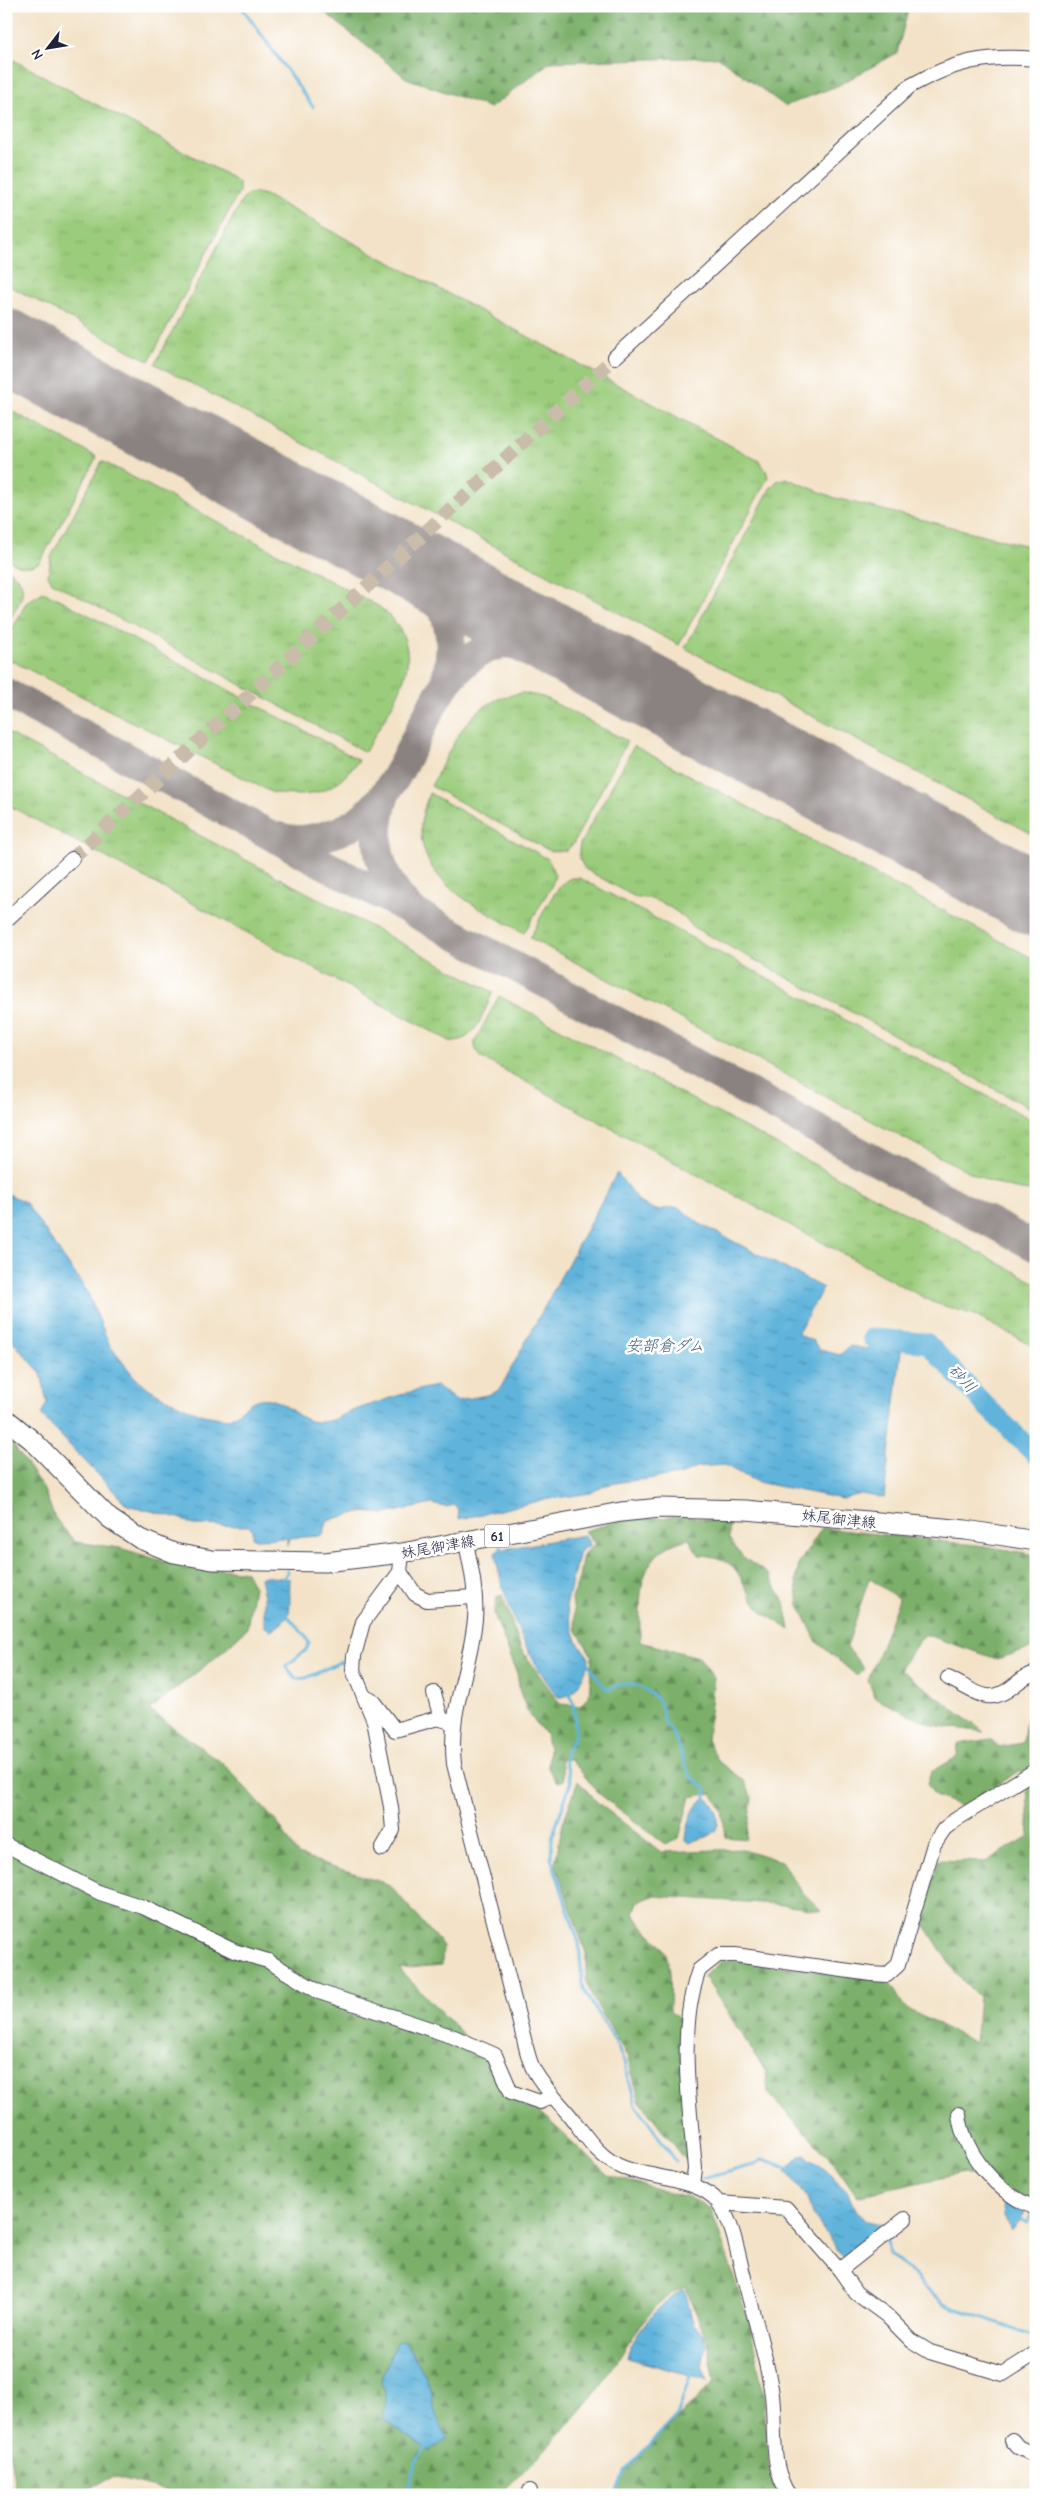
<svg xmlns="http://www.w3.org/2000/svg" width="1042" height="2501" viewBox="0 0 1042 2501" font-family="'Comic Neue','Klee One',sans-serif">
  <defs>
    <pattern id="grass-tufts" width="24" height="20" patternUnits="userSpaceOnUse" patternTransform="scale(1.25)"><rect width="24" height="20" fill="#9bcc7b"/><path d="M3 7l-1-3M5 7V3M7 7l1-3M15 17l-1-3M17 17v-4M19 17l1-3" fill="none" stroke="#85af6b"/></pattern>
    <pattern id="forest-firs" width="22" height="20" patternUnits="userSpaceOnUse" patternTransform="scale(1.25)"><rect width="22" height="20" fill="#7cb06b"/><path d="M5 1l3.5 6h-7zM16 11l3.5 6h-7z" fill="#658f59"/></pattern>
    <pattern id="water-ripples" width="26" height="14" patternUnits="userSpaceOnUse" patternTransform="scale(1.25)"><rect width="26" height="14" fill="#60b4dc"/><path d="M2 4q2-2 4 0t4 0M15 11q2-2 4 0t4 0" fill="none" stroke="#4f92b4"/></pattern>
  </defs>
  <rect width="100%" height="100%" fill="#fff"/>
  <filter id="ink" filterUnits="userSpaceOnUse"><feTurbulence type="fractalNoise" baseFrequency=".02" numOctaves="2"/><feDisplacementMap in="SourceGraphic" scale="10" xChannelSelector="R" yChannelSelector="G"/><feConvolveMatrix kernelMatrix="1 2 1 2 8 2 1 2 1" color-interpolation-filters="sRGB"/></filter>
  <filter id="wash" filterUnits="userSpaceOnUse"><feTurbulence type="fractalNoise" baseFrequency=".0096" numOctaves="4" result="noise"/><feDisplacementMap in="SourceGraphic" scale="20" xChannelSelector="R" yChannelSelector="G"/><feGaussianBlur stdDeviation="1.12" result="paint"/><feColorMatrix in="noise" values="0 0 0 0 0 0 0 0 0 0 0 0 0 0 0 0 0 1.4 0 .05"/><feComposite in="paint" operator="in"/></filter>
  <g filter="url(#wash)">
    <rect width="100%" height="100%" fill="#f3e2c7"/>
    <g fill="url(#grass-tufts)" stroke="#5e775b">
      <path d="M 6,56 L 233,178 L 239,183 L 239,192 L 149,361 L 6,284 Z"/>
      <path d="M 257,193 L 265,195 L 759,461 L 766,470 L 768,477 L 679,645 L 155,364 L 241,202 L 248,194 Z"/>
      <path d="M 6,408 L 97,457 L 40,562 C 28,570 18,566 6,559 Z"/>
      <path d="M 102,461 L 378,606 C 438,652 392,703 365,752 L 52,582 L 48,575 L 51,557 Z"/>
      <path d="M 786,478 L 835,498 L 1036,548 L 1036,836 L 685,648 L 771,487 L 777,481 Z"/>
      <path d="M 6,569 C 36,585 18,604 6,626 Z"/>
      <path d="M 43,592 L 53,596 L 359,760 C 335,793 309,800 271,792 L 6,658 L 6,641 L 26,603 Z"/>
      <path d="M 523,693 L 543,697 L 627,741 L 573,844 L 566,851 L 550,851 L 431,786 C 455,743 467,699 523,693 Z"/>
      <path d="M 6,732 L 493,992 C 484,1011 475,1044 450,1041 L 6,804 Z"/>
      <path d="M 634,746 L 1036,960 L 1036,1111 L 693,927 C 682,913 655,895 637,898 L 585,869 C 579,860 578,854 580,844 Z"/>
      <path d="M 429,793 L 548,859 L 555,875 L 552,885 L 524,933 C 484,910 422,886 421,831 C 420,819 425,806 429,793 Z"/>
      <path d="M 571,878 L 580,878 L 1036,1122 L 1036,1191 C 1001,1191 972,1172 941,1158 L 530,938 C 539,922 554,885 571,878 Z"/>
      <path d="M 499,996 L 1036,1283 L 1036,1348 L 974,1315 L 932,1302 L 480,1057 L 475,1047 L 475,1041 Z"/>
    </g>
    <g fill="url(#forest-firs)" stroke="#4f6953">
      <path d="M 317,6 L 824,6 L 828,11 L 909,6 L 897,53 L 837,86 L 785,106 L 718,57 L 550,62 L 490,108 L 406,78 Z"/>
      <path d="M 7,1436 L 43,1488 L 55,1518 L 75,1542 L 120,1548 L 166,1562 L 246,1572 L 254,1587 L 247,1628 L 221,1653 L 149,1710 L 225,1765 L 278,1824 L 298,1855 L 390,1885 L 443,1946 L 442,1965 L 399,1969 L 531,2104 L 609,2176 L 688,2197 L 711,2209 L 750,2325 L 764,2398 L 769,2471 L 778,2495 L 617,2495 L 622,2476 L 647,2448 L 715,2381 L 707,2341 L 686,2287 C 647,2299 618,2364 594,2395 C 565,2431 532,2463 499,2495 L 181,2495 L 113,2477 L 75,2495 L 16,2495 L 6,2429 Z"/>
      <path d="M 687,1516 L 729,1523 L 729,1539 L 743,1557 L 769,1575 L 785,1603 L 790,1630 C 782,1624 772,1619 764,1613 C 737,1588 747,1557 699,1555 L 689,1539 C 634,1551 640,1598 640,1642 L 699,1657 L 714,1677 L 707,1740 L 719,1762 L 744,1780 L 752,1798 L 746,1839 L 726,1837 L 722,1811 L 712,1793 L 690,1797 L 679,1838 L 666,1845 L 598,1793 L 571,1759 L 561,1759 L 564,1780 L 557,1783 L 548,1768 L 549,1748 L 545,1734 L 528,1713 L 520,1692 L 517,1673 L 494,1614 L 497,1597 L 502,1595 L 521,1649 L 560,1704 L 580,1706 L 589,1697 L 592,1656 L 576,1629 L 572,1599 L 579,1578 L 583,1554 L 595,1544 L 584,1531 L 623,1520 Z"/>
      <path d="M 822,1528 L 986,1546 L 1036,1555 L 1036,1647 L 997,1659 L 924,1634 L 900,1669 L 984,1732 L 932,1725 L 876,1699 L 868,1681 L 899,1599 L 869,1578 L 847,1647 L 864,1669 L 857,1676 L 817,1642 L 799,1605 L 796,1581 L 799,1563 Z"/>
      <path d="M 1036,1714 L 1036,2201 L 964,2173 L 857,2196 L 834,2163 L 768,2093 L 766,2072 L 704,1976 L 722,1961 L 739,1960 L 878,1979 L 892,1986 L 905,2008 L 975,2043 L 979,1997 L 956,1974 L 921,1919 L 939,1860 L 985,1862 L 1029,1836 L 1027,1784 L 1020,1770 L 963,1807 L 935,1796 L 927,1784 L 931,1772 L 957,1757 L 958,1744 L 991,1739 L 998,1747 L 1023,1743 L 1026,1717 Z"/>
      <path d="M 578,1781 L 598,1803 L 661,1852 L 743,1849 L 781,1861 L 803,1893 L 822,1911 L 776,1904 L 653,1896 L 638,1902 L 634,1913 C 641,1928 649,1931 659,1942 C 674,1961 670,1989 670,2011 L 681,2019 L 681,2064 L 688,2163 L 640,2101 L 627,2056 L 591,1995 L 586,1978 L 586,1953 L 555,1863 L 563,1823 Z"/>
    </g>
    <g fill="url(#water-ripples)" stroke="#416b8c">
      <path d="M 617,1173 L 640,1203 L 656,1210 L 678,1207 L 700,1224 L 823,1288 L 798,1333 L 799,1335 L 813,1341 L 820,1350 L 840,1355 L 850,1346 L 868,1349 L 871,1345 L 901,1351 L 884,1498 L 860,1494 L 842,1499 L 757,1482 L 724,1465 L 697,1467 L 681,1475 L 621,1482 L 602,1486 L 591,1493 L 543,1500 L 465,1518 L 459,1519 L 458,1510 L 455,1505 L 446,1507 L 432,1504 L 385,1514 L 361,1512 L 328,1520 L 323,1534 L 320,1536 L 289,1538 L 287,1546 L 287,1538 L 255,1539 L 252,1537 L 252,1529 L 249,1526 L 193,1525 L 179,1518 L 127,1505 L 41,1415 L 47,1403 L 41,1373 L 6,1334 L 6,1193 L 25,1202 L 87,1291 L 110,1346 L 132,1374 L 143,1385 L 167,1399 L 203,1415 L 227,1419 C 238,1415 248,1401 260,1399 C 284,1395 297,1423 319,1422 C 332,1422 341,1415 352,1411 C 380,1402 407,1391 437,1386 L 456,1401 L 492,1394 L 500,1389 Z"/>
      <path d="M 584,1535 L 590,1545 L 579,1551 L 566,1607 L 577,1641 L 589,1658 C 586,1673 576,1699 558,1697 C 525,1654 505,1606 495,1553 L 499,1550 Z"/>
      <path d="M 262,1576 L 290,1579 C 288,1607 297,1615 271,1631 L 264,1626 L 264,1596 L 260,1578 Z"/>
      <path d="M 707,1798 C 716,1806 724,1824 712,1834 C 706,1839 697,1838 690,1843 L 686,1841 C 687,1826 692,1803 707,1798 Z"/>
      <path d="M 806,2154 L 809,2159 L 828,2171 L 838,2184 L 848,2193 L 855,2210 L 867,2221 L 885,2225 L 843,2257 L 812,2214 L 807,2197 L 786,2171 L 801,2155 Z"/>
      <path d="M 1005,2199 L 1025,2210 L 1011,2231 C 1005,2220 1003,2212 1005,2199 Z"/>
      <path d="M 682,2290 L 685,2290 L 693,2323 L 704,2336 L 706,2346 L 702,2367 L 708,2380 L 627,2358 C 631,2333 661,2305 682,2290 Z"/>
      <path d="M 401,2340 L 405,2342 C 413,2356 426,2373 431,2390 C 433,2399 433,2409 437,2417 C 440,2425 445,2431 446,2439 L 430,2452 L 383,2419 L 386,2401 L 381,2381 L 396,2342 Z"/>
    </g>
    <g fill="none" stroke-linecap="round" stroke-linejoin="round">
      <g stroke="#60b4dc" stroke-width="3">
        <path d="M 241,6 L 313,107"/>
        <path d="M 501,1546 L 502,1554"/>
        <path d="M 282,1581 L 288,1571"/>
        <path d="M 286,1614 L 305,1636 L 309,1643 L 306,1650 L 286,1666 L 296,1679 L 306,1678 L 340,1662 L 347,1665"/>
        <path d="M 587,1662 L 604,1687 L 609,1689 C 613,1687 617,1685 621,1684 C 639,1681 667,1699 662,1719 L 675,1737 L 690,1776 L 706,1788 L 706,1801"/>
        <path d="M 568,1692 L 574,1704 L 575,1735 L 566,1751 L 565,1760 L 571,1781 L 552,1838 L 551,1858 L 579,1943 L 582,1983 L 587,1996 L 615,2041 L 624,2062 L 636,2105 L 676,2161"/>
        <path d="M 702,2179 L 753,2165 L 764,2159 L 789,2169"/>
        <path d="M 1018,2217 L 1027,2222 L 1032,2213 L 1035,2214"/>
        <path d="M 887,2241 L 889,2255 L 900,2262 L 943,2304 L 1036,2336"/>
        <path d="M 6,2373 L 9,2387 L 6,2407"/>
        <path d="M 6,2475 L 10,2495"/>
        <path d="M 406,2495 L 416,2461 L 428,2446"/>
        <path d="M 615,2495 L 624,2472 L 678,2414 L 691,2373"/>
      </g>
      <path stroke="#60b4dc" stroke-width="20" d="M 872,1338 L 927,1343 L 987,1407 L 1036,1455"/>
      <g stroke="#8a8281" stroke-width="30">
        <path d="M 396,555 C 442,591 462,627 444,686"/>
        <path d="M 6,693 L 1036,1247"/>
        <path d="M 385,794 C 371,838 376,873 408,907"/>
        <path d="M 279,837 C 293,842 309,840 324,836 C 442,810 401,596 574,651"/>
      </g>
      <path stroke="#8a8281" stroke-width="75" d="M 6,346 L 1036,899"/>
    </g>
  </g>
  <g filter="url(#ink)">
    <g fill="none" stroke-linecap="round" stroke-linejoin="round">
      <path stroke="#c9bcab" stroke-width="14" stroke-dasharray="14 7" stroke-linecap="butt" d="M 72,859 L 615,357"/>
      <g stroke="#413f50" stroke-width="16">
        <g id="minor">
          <path d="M 615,357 L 910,86 C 953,62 986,54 1036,59"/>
          <path d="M 6,920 L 72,859"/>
          <path d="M 466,1543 C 471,1567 477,1594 475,1619 C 470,1672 448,1708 454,1764 L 527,2051 C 529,2058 531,2066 535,2072 C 543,2086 555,2098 566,2111 C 583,2131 597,2158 624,2168 C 651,2178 701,2179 718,2202 C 735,2225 738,2258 746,2285 C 755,2321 767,2358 772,2395 C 776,2427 769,2467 789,2495"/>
          <path d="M 400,1572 L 415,1594 L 427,1600 L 474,1597"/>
          <path d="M 948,1678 C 974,1690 987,1707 1012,1687 C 1020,1681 1026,1675 1036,1673"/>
          <path d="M 434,1693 L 441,1719"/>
          <path d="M 371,1699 L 395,1730 L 438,1718 L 453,1723"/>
          <path d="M 6,1845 L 100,1893 L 143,1907 L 234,1951 L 268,1961 L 319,1992 L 454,2037 L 495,2055 L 511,2092 L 540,2102 L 552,2096"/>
          <path d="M 382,1849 L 393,1830 L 391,1807 L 374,1721 L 353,1670 L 354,1656 L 363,1622 L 400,1572 L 402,1553"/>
          <path d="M 959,2114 C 963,2154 999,2195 1036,2208"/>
          <path d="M 693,2185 L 695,2169 C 690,2106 677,2030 699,1970 L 718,1955 L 735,1955 L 871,1974 L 887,1975 L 898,1965 L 934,1844 L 944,1829 L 955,1820 L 1036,1770"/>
          <path d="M 719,2203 L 786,2208 L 840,2270 L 856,2293 L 886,2315 L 912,2341 L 930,2352 L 1003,2374 L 1036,2353"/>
          <path d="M 840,2270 L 905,2219"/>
          <path d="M 1012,2440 L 1018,2447 L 1036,2456"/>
          <path d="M 530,2495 L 530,2491"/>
        </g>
      </g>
      <g stroke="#413f50" stroke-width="21">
        <path id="major" d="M 6,1419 L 33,1441 L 109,1518 L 140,1539 L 174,1553 L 212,1560 L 325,1562 L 402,1553 L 621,1512 L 660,1508 L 746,1510 L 966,1530 L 1036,1541"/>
      </g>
      <use href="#minor" stroke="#fff" stroke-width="14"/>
      <use href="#major" stroke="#fff" stroke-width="19"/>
    </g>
  </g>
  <g text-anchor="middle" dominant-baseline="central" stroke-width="5" stroke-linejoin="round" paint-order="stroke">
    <rect fill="#fff" stroke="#646476" stroke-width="1" x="484.5" y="1524.5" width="25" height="23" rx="4"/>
    <g font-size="14" font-weight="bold" fill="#22223b">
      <text x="497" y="1536">61</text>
    </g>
    <g font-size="15" fill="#22223b" stroke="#fff">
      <text transform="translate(839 1519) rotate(6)">妹尾御津線</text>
      <text transform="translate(438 1547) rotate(-10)">妹尾御津線</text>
    </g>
    <g font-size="16" font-style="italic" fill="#3b5c7b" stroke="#fff">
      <text x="665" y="1346">安部倉ダム</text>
      <text transform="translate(962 1379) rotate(46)">砂川</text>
    </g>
  </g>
  <rect width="1042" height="2501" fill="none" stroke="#fff" stroke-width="25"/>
  <g transform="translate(48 48) rotate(239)" stroke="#ffffff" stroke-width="4" paint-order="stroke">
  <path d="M0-4L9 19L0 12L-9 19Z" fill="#22223b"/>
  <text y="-8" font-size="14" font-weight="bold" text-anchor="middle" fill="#22223b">N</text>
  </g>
</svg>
